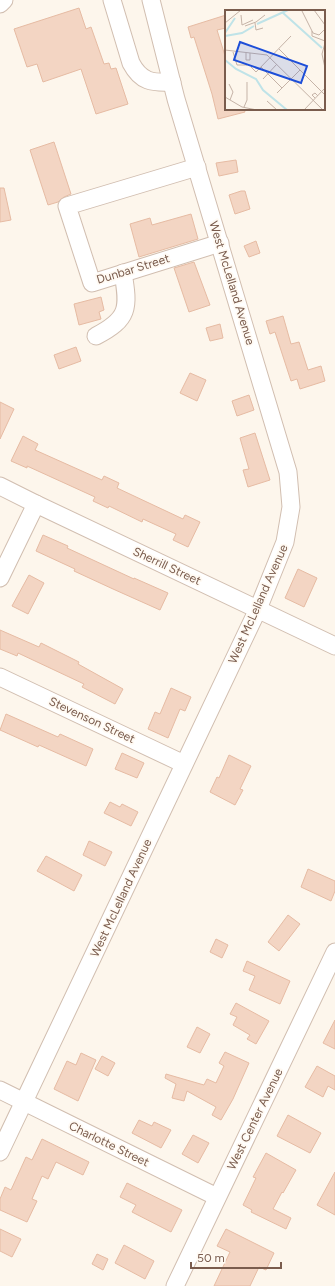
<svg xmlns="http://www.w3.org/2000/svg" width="335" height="1286" viewBox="0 0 335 1286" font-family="Figtree,sans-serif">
  <rect width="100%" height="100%" fill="#fdf6ec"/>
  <g fill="#f3d5c3" stroke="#e6bba3">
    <path d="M 79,8 L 86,29 L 91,27 L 104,64 L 109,63 L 111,69 L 116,68 L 128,104 L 96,114 L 81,69 L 43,82 L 37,64 L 27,67 L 14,29 Z"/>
    <path d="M 226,15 L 226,28 L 217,30 L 226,59 L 226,109 L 244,109 L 245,112 L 218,119 L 212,94 L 194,37 L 191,38 L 188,27 Z"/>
    <path d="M 54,142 L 71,194 L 64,197 L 58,202 L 48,205 L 30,150 Z"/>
    <path d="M 236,160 L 238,172 L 219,176 L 216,163 Z"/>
    <path d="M 0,188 L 4,188 L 11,220 L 0,222 Z"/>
    <path d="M 241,191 L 245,191 L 250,209 L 235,214 L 229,195 Z"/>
    <path d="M 191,214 L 198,239 L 139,257 L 130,224 L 150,218 L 152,225 Z"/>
    <path d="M 256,241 L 260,253 L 249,257 L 244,246 Z"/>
    <path d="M 194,262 L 210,305 L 189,312 L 174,268 Z"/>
    <path d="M 101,297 L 104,310 L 99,312 L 101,319 L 79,325 L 74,304 Z"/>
    <path d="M 283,316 L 291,344 L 299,342 L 308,370 L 321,366 L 325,381 L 300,389 L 297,379 L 291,381 L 275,332 L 270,334 L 266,321 Z"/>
    <path d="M 220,324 L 223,338 L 210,341 L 206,328 Z"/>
    <path d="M 76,347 L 81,361 L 59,369 L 54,355 Z"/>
    <path d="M 190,373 L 206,380 L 197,401 L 180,393 Z"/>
    <path d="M 249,395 L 254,410 L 237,416 L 232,401 Z"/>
    <path d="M 0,402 L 14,409 L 0,439 Z"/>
    <path d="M 255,433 L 270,480 L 248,487 L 243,470 L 249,469 L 240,438 Z"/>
    <path d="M 23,436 L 38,444 L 35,450 L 102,480 L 104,476 L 119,483 L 117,488 L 183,519 L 185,515 L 200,522 L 188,547 L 173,540 L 176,534 L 143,519 L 142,522 L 109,506 L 108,508 L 93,501 L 95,497 L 27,466 L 27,468 L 11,461 Z"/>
    <path d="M 43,535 L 68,546 L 67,548 L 134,579 L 134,578 L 168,593 L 160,610 L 113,589 L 74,571 L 75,569 L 36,551 Z"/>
    <path d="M 298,569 L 317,578 L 304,607 L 285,598 Z"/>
    <path d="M 29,575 L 44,583 L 28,614 L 12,606 Z"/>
    <path d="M 0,630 L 39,647 L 41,643 L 79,662 L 78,664 L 123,689 L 115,704 L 82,687 L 84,684 L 18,653 L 17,656 L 0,649 Z"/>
    <path d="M 171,688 L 191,697 L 185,711 L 180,709 L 168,738 L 148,729 L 155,712 L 160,714 Z"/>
    <path d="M 6,714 L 58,737 L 60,734 L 93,749 L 86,766 L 39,745 L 38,747 L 0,730 Z"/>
    <path d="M 122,753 L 144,763 L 137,778 L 115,769 Z"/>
    <path d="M 229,755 L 251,766 L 240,789 L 243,790 L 235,805 L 210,792 L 217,777 L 219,778 Z"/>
    <path d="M 110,802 L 120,807 L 122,804 L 138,812 L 131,826 L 104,813 Z"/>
    <path d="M 89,841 L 112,852 L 105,866 L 83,855 Z"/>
    <path d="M 46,856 L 82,875 L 74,891 L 37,871 Z"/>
    <path d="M 308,869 L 335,881 L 335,891 L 331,901 L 301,887 Z"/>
    <path d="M 288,915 L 300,924 L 279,951 L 268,942 Z"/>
    <path d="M 216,939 L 228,945 L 222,958 L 210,952 Z"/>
    <path d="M 247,961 L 290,981 L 280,1004 L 249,990 L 255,976 L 243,971 Z"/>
    <path d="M 236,1003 L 269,1021 L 256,1044 L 247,1039 L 250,1035 L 233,1025 L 237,1017 L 230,1014 Z"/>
    <path d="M 335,1020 L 335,1049 L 323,1043 Z"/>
    <path d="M 197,1027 L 210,1034 L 200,1053 L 187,1047 Z"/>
    <path d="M 225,1052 L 249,1063 L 233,1099 L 221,1120 L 212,1115 L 216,1107 L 187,1091 L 184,1101 L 172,1098 L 176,1084 L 165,1078 L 166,1074 L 204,1085 L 207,1079 L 216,1083 L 224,1066 L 219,1063 Z"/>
    <path d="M 81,1053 L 96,1060 L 78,1101 L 54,1089 L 67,1061 L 76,1065 Z"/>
    <path d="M 102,1056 L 115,1063 L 108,1076 L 95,1069 Z"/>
    <path d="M 317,1066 L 335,1076 L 335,1090 L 328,1086 L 323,1097 L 305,1087 Z"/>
    <path d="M 288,1115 L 321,1133 L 310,1153 L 277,1136 Z"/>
    <path d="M 139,1120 L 152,1126 L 154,1122 L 171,1130 L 161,1148 L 132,1133 Z"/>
    <path d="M 193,1135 L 209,1143 L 198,1163 L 182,1154 Z"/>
    <path d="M 42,1139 L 89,1162 L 83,1175 L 56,1162 L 48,1179 L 42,1176 L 32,1199 L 37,1201 L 27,1222 L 0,1210 L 0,1199 L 5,1187 L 11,1190 L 26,1157 L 32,1160 Z"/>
    <path d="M 266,1153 L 296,1170 L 283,1193 L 282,1192 L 273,1209 L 291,1218 L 286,1229 L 251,1212 L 252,1210 L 243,1205 L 256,1178 L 253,1177 Z"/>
    <path d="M 335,1172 L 335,1215 L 317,1205 Z"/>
    <path d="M 127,1183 L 182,1210 L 171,1232 L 132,1212 L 136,1205 L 120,1197 Z"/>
    <path d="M 0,1229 L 21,1239 L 12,1257 L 0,1251 Z"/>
    <path d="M 226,1229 L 274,1253 L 266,1270 L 259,1267 L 250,1286 L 214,1286 L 230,1252 L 217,1246 Z"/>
    <path d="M 124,1245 L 154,1261 L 145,1279 L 115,1263 Z"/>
    <path d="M 97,1254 L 108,1259 L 103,1270 L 92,1264 Z"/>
  </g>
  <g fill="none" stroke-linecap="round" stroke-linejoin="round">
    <g stroke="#d1beb0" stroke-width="19">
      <g id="minor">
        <path d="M 112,0 L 131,63 C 141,82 152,83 172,82"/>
        <path d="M 0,4 L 4,0"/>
        <path d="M 197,167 L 67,206 L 92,283 L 220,243"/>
        <path d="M 96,336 C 129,319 129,308 123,273"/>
        <path d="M 0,486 L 36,504 L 335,646"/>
        <path d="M 0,578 L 36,504"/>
        <path d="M 0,677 L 184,764"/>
        <path d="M 0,1090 L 217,1197"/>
        <path d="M 0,1152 L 258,609 L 285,542 L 291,507 L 288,472 L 176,99 L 151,0"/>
        <path d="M 175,1286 L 335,952"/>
      </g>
    </g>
    <use href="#minor" stroke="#fff" stroke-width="17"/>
  </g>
  <g text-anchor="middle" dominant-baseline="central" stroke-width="3.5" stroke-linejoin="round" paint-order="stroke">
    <g font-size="12" fill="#7a5c4d" stroke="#fffaf3">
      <text transform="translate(133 269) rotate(-17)">Dunbar Street</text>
      <text transform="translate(232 283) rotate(73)">West McLelland Avenue</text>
      <text transform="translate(167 566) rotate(25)">Sherrill Street</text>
      <text transform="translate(258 604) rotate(-66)">West McLelland Avenue</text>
      <text transform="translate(92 720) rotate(25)">Stevenson Street</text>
      <text transform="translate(121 898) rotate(-65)">West McLelland Avenue</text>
      <text transform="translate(255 1119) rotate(-64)">West Center Avenue</text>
      <text transform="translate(109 1144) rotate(26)">Charlotte Street</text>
    </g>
  </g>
  <g transform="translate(225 10)">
    <rect width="100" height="100" fill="#fdf6ec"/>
    <path fill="none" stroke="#bfe3e8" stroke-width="2" d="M 57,2 L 97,38M 32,14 L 63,0M 0,23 L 10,8M 0,26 L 17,23 L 29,16M 0,50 L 11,59 L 31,69 L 38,80 L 62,100"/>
    <path fill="none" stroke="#c5b3a7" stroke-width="1" d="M 89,0 L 100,15M 77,1 L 88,23 L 94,25 L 100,19M 16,5 L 17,15 L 28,10M 0,13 L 16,0M 30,13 L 31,20 L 38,18M 20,16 L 31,12 L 40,5M 87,21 L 87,26 L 100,31M 100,33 L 97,44 L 100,58M 54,39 L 100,85M 0,40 L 42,45 L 98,100M 8,42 L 12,55 L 22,55M 21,43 L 21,50 L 25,50 L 25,43M 26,57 L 31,62 L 66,26M 36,57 L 57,78M 38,69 L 52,54M 4,74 L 8,82 L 5,90M 52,83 L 75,60M 0,87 L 17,97 L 32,100M 90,88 L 87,85 L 90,83 L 93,86M 42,91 L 52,100M 19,97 L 22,90 L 22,72M 79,100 L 100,78"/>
    <path fill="#1d4ed8" fill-opacity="0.15" stroke="#1d4ed8" stroke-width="2" d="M 15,32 L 82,56 L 76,73 L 9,50 Z"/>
    <rect width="100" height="100" fill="none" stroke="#7a5c4d" stroke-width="2"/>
  </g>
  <path d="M191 1262v6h90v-6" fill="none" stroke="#7a5c4d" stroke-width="2"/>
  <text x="197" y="1262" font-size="12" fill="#7a5c4d" stroke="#fffaf3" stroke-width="3" paint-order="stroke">50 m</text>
</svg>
